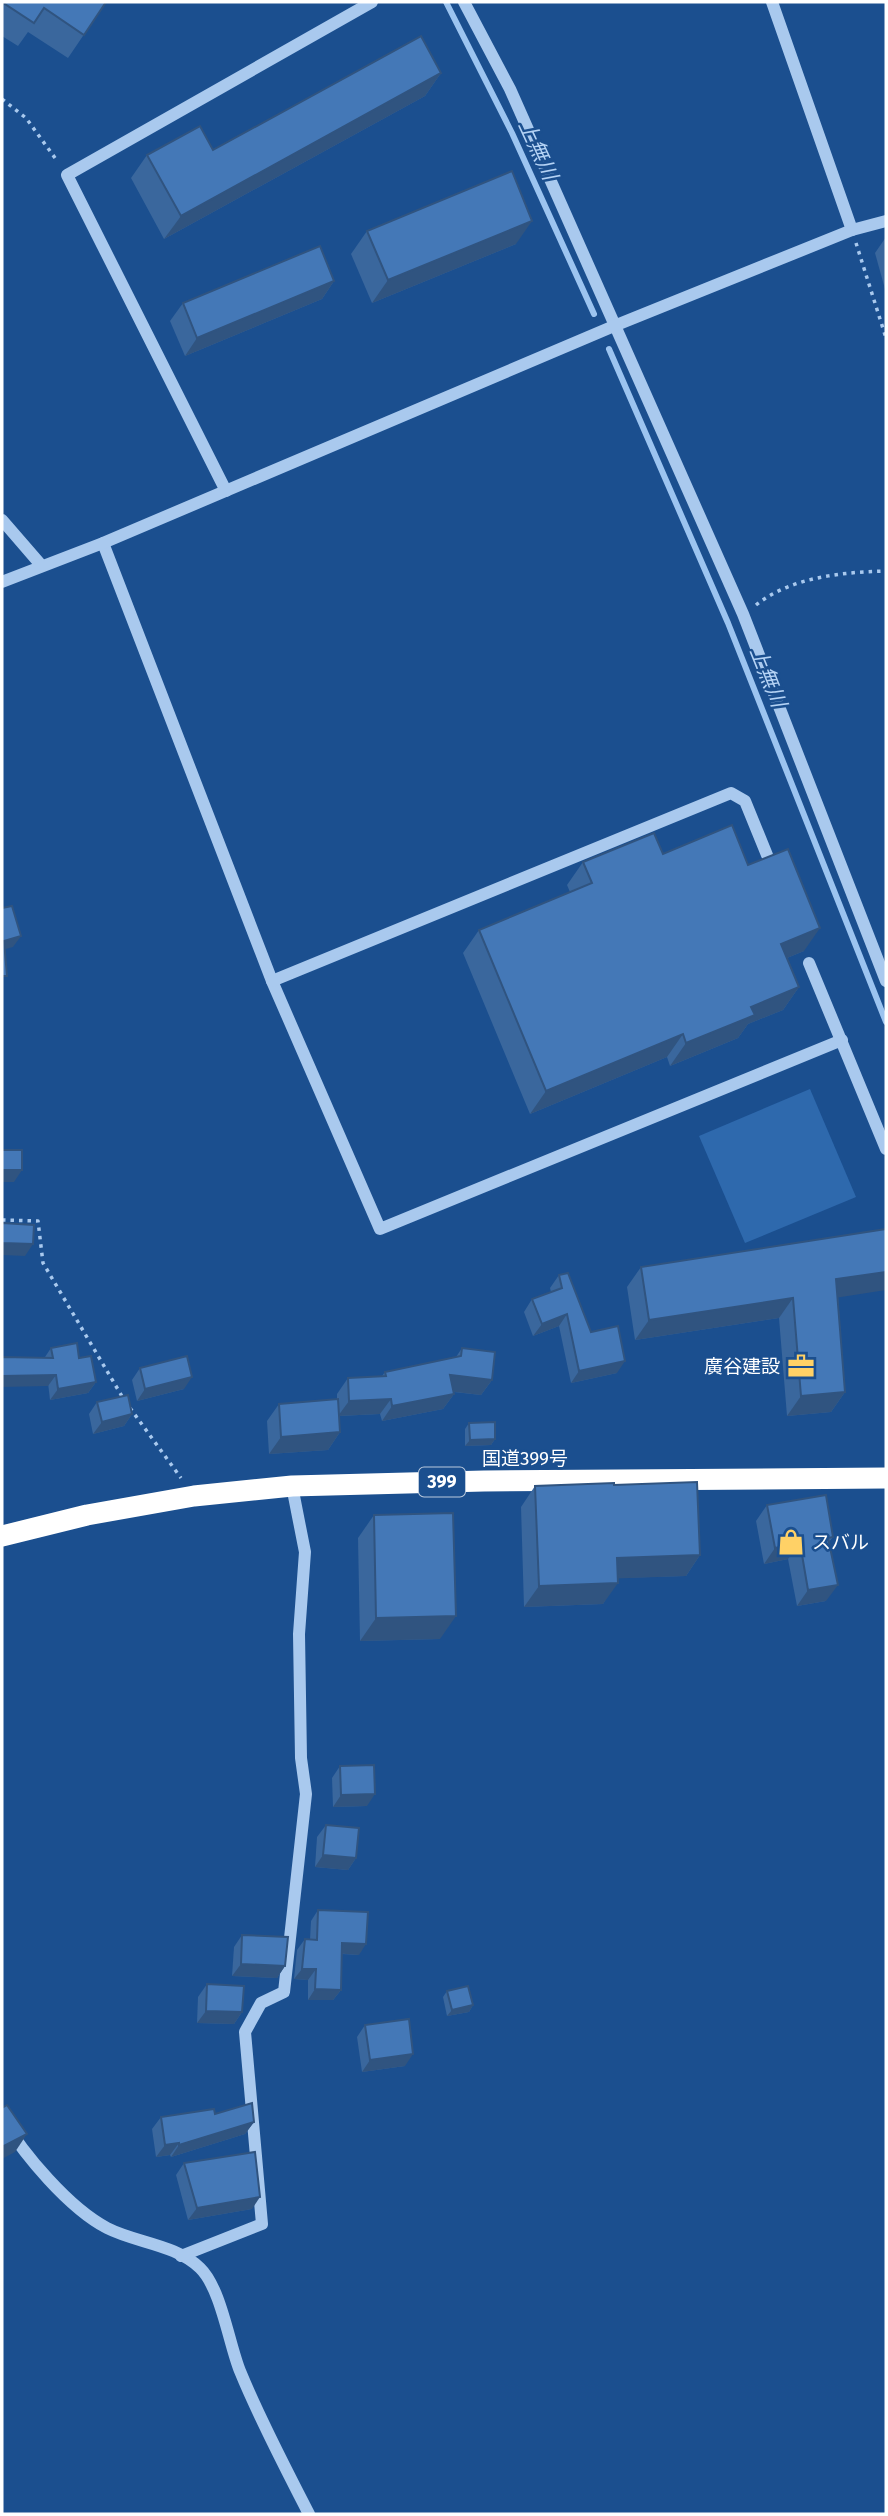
<svg xmlns="http://www.w3.org/2000/svg" width="888" height="2516" viewBox="0 0 888 2516" font-family="'Fira Sans','Noto Sans JP',sans-serif">
  <rect width="100%" height="100%" fill="#1b4f8f"/>
  <path fill="#2e69ad" d="M 810,1089 L 856,1197 L 745,1243 L 699,1136 Z"/>
  <g fill="none" stroke-linecap="round" stroke-linejoin="round">
    <g stroke="#9cc4f0" stroke-width="6">
      <path d="M 446,2 L 512,133 L 594,314"/>
      <path d="M 609,349 L 728,623 L 886,1022"/>
    </g>
    <g stroke="#a9c9ee" stroke-width="3.5" stroke-dasharray="3.5 5" stroke-linecap="butt">
      <path d="M 2,99 L 26,118 L 58,162"/>
      <path d="M 856,243 L 886,338"/>
      <path d="M 756,605 C 791,577 843,572 886,571"/>
      <path d="M 2,1220 L 38,1221 L 43,1263 L 123,1398"/>
      <path d="M 130,1408 L 181,1478"/>
    </g>
    <g stroke="#a9c9ee" stroke-width="12">
      <path d="M 464,2 L 510,89 L 743,614 L 886,981"/>
      <path d="M 772,2 L 852,230"/>
      <path d="M 226,491 L 67,175 L 372,2"/>
      <path d="M 2,520 L 41,565"/>
      <path d="M 103,543 L 272,981 L 380,1229 L 842,1040"/>
      <path d="M 2,582 L 103,543 L 614,326 L 852,230 L 886,221"/>
      <path d="M 809,963 L 886,1149"/>
      <path d="M 272,981 L 731,793 L 745,801 L 767,855"/>
      <path d="M 2,2118 C 24,2155 69,2208 107,2228 C 136,2243 175,2244 200,2268 C 221,2288 229,2344 240,2371 C 260,2420 285,2467 309,2514"/>
      <path d="M 181,2256 L 262,2224 L 245,2032 L 261,2003 L 284,1992 L 306,1794 L 301,1758 L 299,1634 L 305,1552 L 292,1486"/>
    </g>
    <path stroke="#fff" stroke-width="21" d="M 2,1536 L 87,1515 L 194,1496 L 292,1486 L 484,1481 L 886,1478"/>
  </g>
  <g fill="#3a679d">
    <path d="M 2,2 L 106,2 L 68,58 L 28,32 L 18,46 L 2,36 Z"/>
    <path d="M 441,73 L 425,96 L 164,239 L 131,178 L 147,155 L 213,150 Z"/>
    <path d="M 367,231 L 516,244 L 372,303 L 351,254 Z"/>
    <path d="M 886,237 L 886,289 L 885,289 L 875,253 Z"/>
    <path d="M 334,281 L 322,299 L 185,356 L 170,321 L 183,303 Z"/>
    <path d="M 663,854 L 748,865 L 804,951 L 787,958 L 799,987 L 783,1010 L 748,1024 L 738,1038 L 670,1066 L 667,1057 L 530,1114 L 463,953 L 479,930 L 570,892 L 567,885 L 583,862 Z"/>
    <path d="M 641,1267 L 838,1297 L 845,1392 L 831,1412 L 787,1416 L 779,1318 L 635,1340 L 627,1287 Z"/>
    <path d="M 559,1275 L 591,1332 L 617,1373 L 571,1383 L 559,1326 L 533,1336 L 524,1312 L 532,1299 L 551,1292 L 550,1288 Z"/>
    <path d="M 51,1348 L 79,1358 L 96,1382 L 88,1393 L 50,1400 L 45,1357 Z"/>
    <path d="M 462,1348 L 492,1380 L 481,1395 L 454,1392 L 454,1394 L 443,1409 L 382,1421 L 380,1414 L 339,1416 L 340,1432 L 328,1450 L 269,1454 L 267,1421 L 279,1404 L 337,1399 L 337,1394 L 348,1378 L 382,1376 L 385,1372 L 456,1357 Z"/>
    <path d="M 140,1368 L 184,1389 L 137,1401 L 132,1380 Z"/>
    <path d="M 97,1402 L 132,1414 L 124,1426 L 93,1434 L 89,1414 Z"/>
    <path d="M 469,1423 L 495,1439 L 491,1445 L 465,1446 L 465,1429 Z"/>
    <path d="M 614,1485 L 700,1555 L 686,1576 L 618,1578 L 603,1604 L 524,1607 L 521,1507 L 535,1486 Z"/>
    <path d="M 767,1505 L 833,1537 L 829,1542 L 826,1601 L 797,1606 L 788,1559 L 764,1564 L 756,1521 Z"/>
    <path d="M 374,1515 L 440,1639 L 360,1641 L 358,1538 Z"/>
    <path d="M 340,1766 L 367,1806 L 333,1807 L 332,1778 Z"/>
    <path d="M 326,1825 L 356,1858 L 348,1870 L 315,1867 L 317,1837 Z"/>
    <path d="M 318,1910 L 359,1955 L 342,1954 L 341,1990 L 333,2000 L 308,2000 L 308,1980 L 294,1979 L 297,1950 L 305,1939 L 310,1940 L 311,1921 Z"/>
    <path d="M 242,1935 L 285,1966 L 277,1978 L 232,1976 L 234,1947 Z"/>
    <path d="M 207,1984 L 242,2012 L 234,2024 L 197,2023 L 198,1997 Z"/>
    <path d="M 447,1991 L 473,2005 L 469,2012 L 447,2016 L 443,1997 Z"/>
    <path d="M 365,2025 L 405,2066 L 362,2072 L 357,2037 Z"/>
    <path d="M 215,2114 L 254,2122 L 245,2134 L 171,2157 L 170,2155 L 156,2157 L 152,2129 L 161,2117 Z"/>
    <path d="M 184,2163 L 252,2209 L 188,2220 L 176,2175 Z"/>
  </g>
  <g fill="#305480">
    <path d="M 441,73 L 425,96 L 164,239 L 181,216 Z"/>
    <path d="M 532,221 L 516,244 L 372,303 L 388,280 Z"/>
    <path d="M 334,281 L 322,299 L 185,356 L 197,338 Z"/>
    <path d="M 820,928 L 804,951 L 765,967 L 781,944 Z"/>
    <path d="M 21,936 L 13,947 L 2,950 L 4,941 Z"/>
    <path d="M 799,987 L 783,1010 L 748,1024 L 738,1038 L 670,1066 L 686,1043 L 751,1007 Z"/>
    <path d="M 683,1034 L 667,1057 L 530,1114 L 546,1091 Z"/>
    <path d="M 2,1170 L 22,1170 L 14,1182 L 2,1182 Z"/>
    <path d="M 2,1243 L 33,1244 L 25,1256 L 2,1255 Z"/>
    <path d="M 886,1272 L 886,1290 L 822,1300 L 836,1279 Z"/>
    <path d="M 793,1298 L 779,1318 L 635,1340 L 649,1320 Z"/>
    <path d="M 567,1314 L 559,1326 L 533,1336 L 542,1324 Z"/>
    <path d="M 625,1361 L 617,1373 L 571,1383 L 579,1371 Z"/>
    <path d="M 56,1375 L 48,1386 L 2,1387 L 2,1376 Z"/>
    <path d="M 450,1375 L 492,1380 L 481,1395 L 439,1390 Z"/>
    <path d="M 192,1377 L 184,1389 L 137,1401 L 145,1389 Z"/>
    <path d="M 96,1382 L 88,1393 L 50,1400 L 58,1389 Z"/>
    <path d="M 845,1392 L 831,1412 L 787,1416 L 801,1396 Z"/>
    <path d="M 454,1394 L 443,1409 L 382,1421 L 392,1406 Z"/>
    <path d="M 391,1399 L 380,1414 L 338,1416 L 349,1401 Z"/>
    <path d="M 132,1414 L 124,1426 L 93,1434 L 102,1422 Z"/>
    <path d="M 340,1432 L 328,1450 L 269,1454 L 281,1437 Z"/>
    <path d="M 495,1439 L 491,1445 L 465,1446 L 470,1440 Z"/>
    <path d="M 800,1543 L 788,1559 L 764,1564 L 775,1548 Z"/>
    <path d="M 700,1555 L 686,1576 L 602,1579 L 617,1558 Z"/>
    <path d="M 618,1583 L 603,1604 L 524,1607 L 539,1586 Z"/>
    <path d="M 838,1585 L 826,1601 L 797,1606 L 808,1590 Z"/>
    <path d="M 456,1616 L 440,1639 L 360,1641 L 376,1618 Z"/>
    <path d="M 375,1794 L 367,1806 L 333,1807 L 341,1795 Z"/>
    <path d="M 323,1855 L 356,1858 L 348,1870 L 315,1867 Z"/>
    <path d="M 342,1943 L 366,1944 L 359,1955 L 334,1953 Z"/>
    <path d="M 241,1964 L 285,1966 L 277,1978 L 232,1976 Z"/>
    <path d="M 302,1969 L 316,1969 L 308,1980 L 294,1979 Z"/>
    <path d="M 315,1989 L 341,1990 L 333,2000 L 308,2000 Z"/>
    <path d="M 473,2005 L 469,2012 L 447,2016 L 452,2010 Z"/>
    <path d="M 206,2011 L 242,2012 L 234,2024 L 197,2023 Z"/>
    <path d="M 413,2054 L 405,2066 L 362,2072 L 370,2060 Z"/>
    <path d="M 254,2122 L 245,2134 L 171,2157 L 179,2145 Z"/>
    <path d="M 27,2134 L 15,2152 L 2,2159 L 2,2147 Z"/>
    <path d="M 179,2143 L 170,2155 L 156,2157 L 165,2145 Z"/>
    <path d="M 260,2197 L 252,2209 L 188,2220 L 197,2208 Z"/>
  </g>
  <g fill="#4478b7" stroke="#305480" stroke-width="2">
    <path d="M 2,2 L 106,2 L 84,35 L 44,8 L 34,23 Z"/>
    <path d="M 421,36 L 441,73 L 181,216 L 147,155 L 200,126 L 213,150 Z"/>
    <path d="M 512,171 L 532,221 L 388,280 L 367,231 Z"/>
    <path d="M 320,246 L 334,281 L 197,338 L 183,303 Z"/>
    <path d="M 732,825 L 748,865 L 788,849 L 820,928 L 781,944 L 799,987 L 751,1007 L 755,1015 L 686,1043 L 683,1034 L 546,1091 L 479,930 L 592,883 L 583,862 L 654,833 L 663,854 Z"/>
    <path d="M 12,906 L 21,936 L 4,941 L 7,976 L 2,976 L 2,908 Z"/>
    <rect x="2" y="1150" width="20" height="20"/>
    <path d="M 2,1223 L 34,1225 L 33,1244 L 2,1243 Z"/>
    <path d="M 886,1229 L 886,1272 L 836,1279 L 845,1392 L 801,1396 L 793,1298 L 649,1320 L 641,1267 Z"/>
    <path d="M 568,1273 L 591,1332 L 618,1326 L 625,1361 L 579,1371 L 567,1314 L 542,1324 L 532,1299 L 562,1288 L 559,1275 Z"/>
    <path d="M 77,1343 L 79,1358 L 91,1356 L 96,1382 L 58,1389 L 56,1375 L 2,1376 L 2,1357 L 53,1358 L 51,1348 Z"/>
    <path d="M 462,1348 L 495,1352 L 492,1380 L 450,1375 L 454,1394 L 392,1406 L 391,1399 L 349,1401 L 348,1378 L 386,1376 L 385,1372 L 461,1356 Z"/>
    <path d="M 187,1356 L 192,1377 L 145,1389 L 140,1368 Z"/>
    <path d="M 128,1395 L 132,1414 L 102,1422 L 97,1402 Z"/>
    <path d="M 338,1399 L 340,1432 L 281,1437 L 279,1404 Z"/>
    <path d="M 495,1422 L 495,1439 L 470,1440 L 469,1423 Z"/>
    <path d="M 697,1482 L 700,1555 L 617,1558 L 618,1583 L 539,1586 L 535,1486 L 614,1483 L 614,1485 Z"/>
    <path d="M 826,1495 L 833,1537 L 828,1538 L 838,1585 L 808,1590 L 800,1543 L 775,1548 L 767,1505 Z"/>
    <path d="M 453,1513 L 456,1616 L 376,1618 L 374,1515 Z"/>
    <path d="M 374,1765 L 375,1794 L 341,1795 L 340,1766 Z"/>
    <path d="M 326,1825 L 359,1828 L 356,1858 L 323,1855 Z"/>
    <path d="M 318,1910 L 368,1912 L 366,1944 L 342,1943 L 341,1990 L 315,1989 L 316,1969 L 302,1969 L 305,1939 L 317,1940 Z"/>
    <path d="M 242,1935 L 288,1937 L 285,1966 L 241,1964 Z"/>
    <path d="M 207,1984 L 244,1986 L 242,2012 L 206,2011 Z"/>
    <path d="M 468,1986 L 473,2005 L 452,2010 L 447,1991 Z"/>
    <path d="M 409,2019 L 413,2054 L 370,2060 L 365,2025 Z"/>
    <path d="M 252,2103 L 254,2122 L 179,2145 L 179,2143 L 165,2145 L 161,2117 L 214,2109 L 215,2114 Z"/>
    <path d="M 7,2105 L 27,2134 L 2,2147 L 2,2108 Z"/>
    <path d="M 255,2152 L 260,2197 L 197,2208 L 184,2163 Z"/>
  </g>
  <defs>
    <g id="office-bare" transform="scale(2.1)"><path d="M-6-3h4V-5.5h4V-3h4V5H-6ZM-1-4.5V-3h2v-1.5ZM-6 0V1H6V0Z" fill="#ffd166" stroke="#1b4f8f" stroke-width="2.5" paint-order="stroke"/></g>
    <g id="shop-bare" transform="scale(2.1)"><path d="M-5-2.5h2.3a2.7 3.5 0 0 1 5.4 0H5L5.5 6h-11ZM-1.5-2.5h3a1.5 2.3 0 0 0-3 0Z" fill="#ffd166" stroke="#1b4f8f" stroke-width="2.5" paint-order="stroke"/></g>
  </defs>
  <g fill-rule="evenodd">
    <use href="#office-bare" x="801" y="1366"/>
    <use href="#shop-bare" x="791" y="1542"/>
  </g>
  <g text-anchor="middle" dominant-baseline="central" stroke-width="5" stroke-linejoin="round" paint-order="stroke">
    <rect fill="#1b4f8f" stroke="#bbcadd" stroke-width="2" x="419" y="1467.5" width="46" height="29" rx="5"/>
    <g font-size="18" font-weight="bold" fill="#fff">
      <text x="442" y="1482">399</text>
    </g>
    <g font-size="19" fill="#fff" stroke="#1b4f8f" text-anchor="end">
      <text x="780" y="1366">廣谷建設</text>
      <text x="812" y="1542" text-anchor="start">スバル</text>
    </g>
    <g font-size="19" fill="#fff" stroke="#1b4f8f">
      <text x="525" y="1458">国道399号</text>
    </g>
    <g font-size="21" font-style="italic" fill="#b5d3f5" stroke="#1b4f8f">
      <text transform="translate(538 150) rotate(65)">上無川</text>
      <text transform="translate(768 677) rotate(68)">上無川</text>
    </g>
  </g>
  <rect width="888" height="2516" fill="none" stroke="#ffffff" stroke-width="7"/>
</svg>
